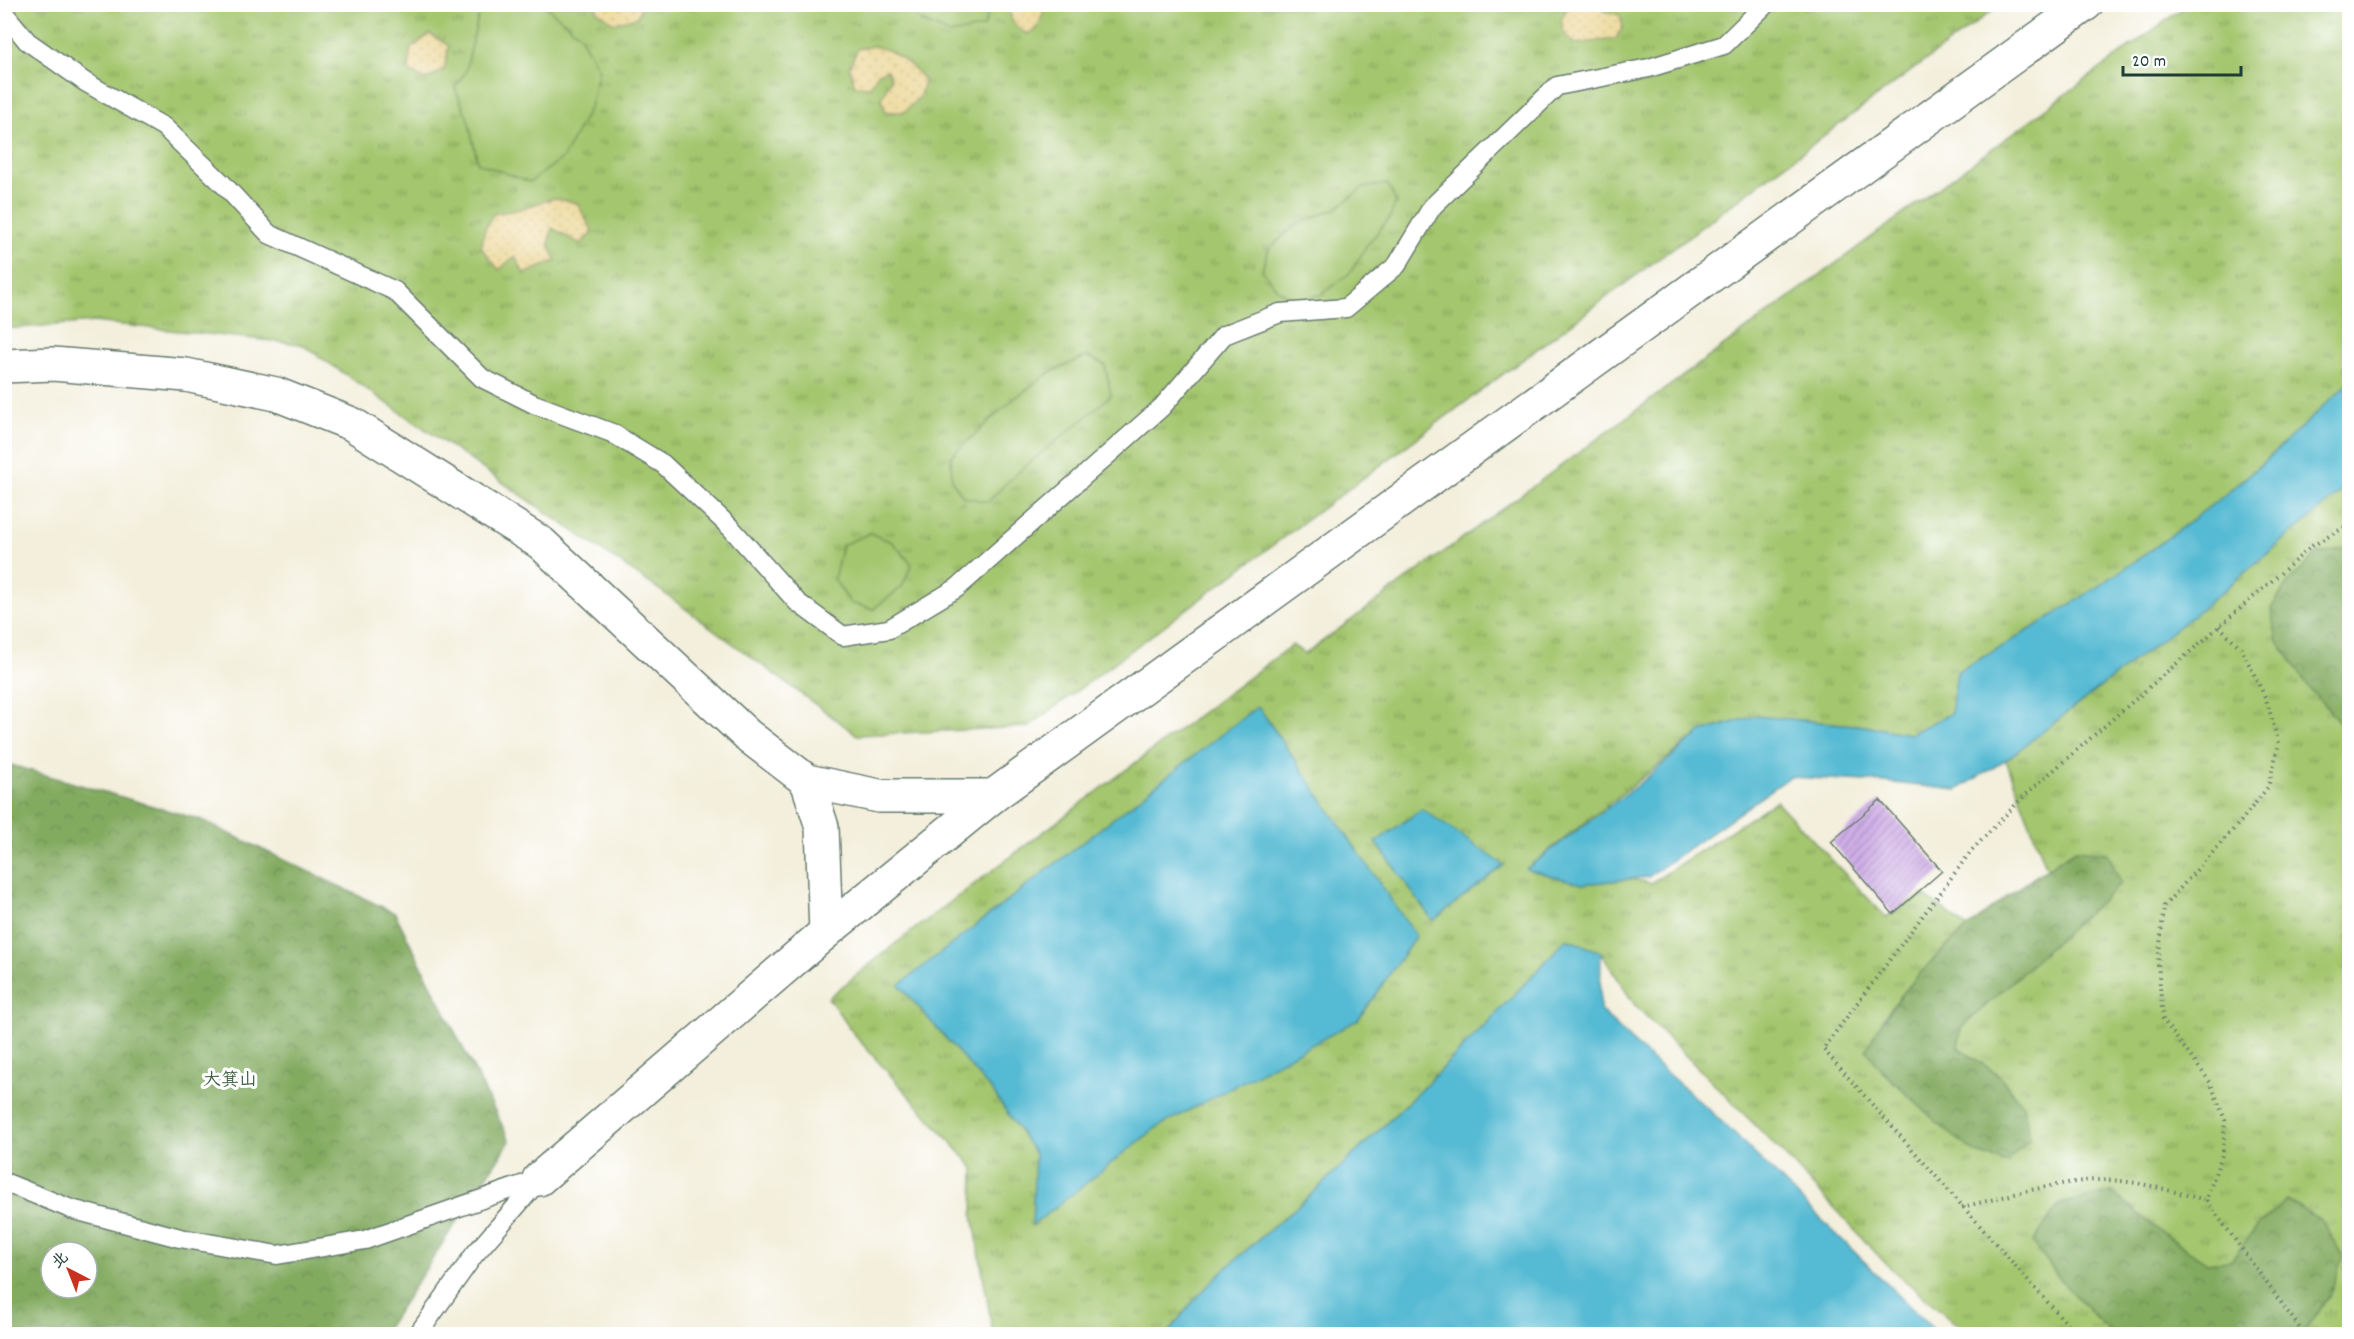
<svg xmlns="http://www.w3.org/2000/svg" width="2354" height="1339" viewBox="0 0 2354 1339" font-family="Dekko,'LXGW WenKai TC',sans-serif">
  <defs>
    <pattern id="grass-tufts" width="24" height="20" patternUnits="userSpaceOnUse" patternTransform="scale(1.5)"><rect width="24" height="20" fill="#a4c66e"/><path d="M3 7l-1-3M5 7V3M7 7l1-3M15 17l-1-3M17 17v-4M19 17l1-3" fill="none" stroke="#85a25b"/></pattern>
    <pattern id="forest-crowns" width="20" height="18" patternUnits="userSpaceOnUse" patternTransform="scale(1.5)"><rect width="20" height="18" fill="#83ab61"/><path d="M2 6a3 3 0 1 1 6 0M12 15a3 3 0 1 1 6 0" fill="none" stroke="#6b8c51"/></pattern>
    <pattern id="sand-dots" width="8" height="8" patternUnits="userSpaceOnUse" patternTransform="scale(1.5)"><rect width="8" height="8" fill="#eeda9e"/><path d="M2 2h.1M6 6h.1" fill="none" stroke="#ccbc89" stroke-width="1.8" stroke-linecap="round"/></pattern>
    <pattern id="building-hatch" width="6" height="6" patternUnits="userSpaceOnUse" patternTransform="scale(1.5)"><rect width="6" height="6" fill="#d0afe8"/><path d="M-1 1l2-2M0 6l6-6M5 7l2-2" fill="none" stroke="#a890bd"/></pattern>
  </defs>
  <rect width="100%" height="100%" fill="#fff"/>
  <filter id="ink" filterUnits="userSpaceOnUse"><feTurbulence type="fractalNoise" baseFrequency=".0167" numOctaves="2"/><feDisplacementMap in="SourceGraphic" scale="12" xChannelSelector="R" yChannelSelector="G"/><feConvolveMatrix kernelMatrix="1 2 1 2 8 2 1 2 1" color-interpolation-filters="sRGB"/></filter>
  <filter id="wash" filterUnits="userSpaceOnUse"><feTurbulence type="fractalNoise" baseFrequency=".008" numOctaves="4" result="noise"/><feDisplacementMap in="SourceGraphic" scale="24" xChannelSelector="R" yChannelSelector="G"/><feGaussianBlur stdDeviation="1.35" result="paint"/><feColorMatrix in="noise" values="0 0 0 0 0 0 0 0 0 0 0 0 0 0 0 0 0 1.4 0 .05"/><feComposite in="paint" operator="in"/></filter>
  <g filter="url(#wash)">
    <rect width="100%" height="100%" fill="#f3efdc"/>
    <g fill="url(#grass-tufts)" stroke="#628251" stroke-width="1.5">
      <path d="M 5,5 L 2000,5 L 1028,727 L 857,735 L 664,593 L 301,344 L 94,322 L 5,329 Z"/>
      <path d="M 2187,5 L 2349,5 L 2349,383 C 2309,419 2270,459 2227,493 C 2142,560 2052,620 1957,672 L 1952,713 L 1910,734 L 1865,726 L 1755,716 L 1701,732 L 1527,868 L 1582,884 L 1630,879 L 1651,883 L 1776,801 L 1886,917 L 1923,895 L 1968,928 L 1915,979 L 1882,1019 L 1883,1072 L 1908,1093 L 1999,1075 L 1958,1047 L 1961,1028 L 1991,999 L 2076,850 L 2047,869 L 2006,760 L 2205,606 L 2349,485 L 2349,1334 L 2301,1334 L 2329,1297 L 2259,1224 L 2231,1261 L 2207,1263 L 2154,1227 L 2112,1192 L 2033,1242 L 2063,1283 L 2112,1334 L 1968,1334 L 1889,1267 L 1774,1144 L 1634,1004 L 1601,952 L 1566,939 C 1487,1026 1404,1108 1318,1188 C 1267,1235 1207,1276 1168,1334 L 993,1334 L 973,1215 L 974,1168 L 857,1038 L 828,998 L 896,943 L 1292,645 L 1305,654 Z"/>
    </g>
    <g fill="url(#forest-crowns)" stroke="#51744a" stroke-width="1.5" fill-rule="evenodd">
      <path d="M 2344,548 L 2350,558 L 2349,733 L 2311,690 L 2277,640 L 2271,609 L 2287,584 L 2317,554 Z"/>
      <path d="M 4,763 L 201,820 L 395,913 L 510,1141 L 383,1334 L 5,1334 ZM 51,1252 L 87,1252 L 87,1288 L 51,1288 Z"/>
      <path d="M 2076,850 L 2108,853 L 2121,883 L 1961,1028 L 1958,1048 L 1999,1075 L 2023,1106 L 2030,1139 L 2006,1162 L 1976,1153 L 1943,1128 L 1883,1072 L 1866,1050 C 1910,964 1995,901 2076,850 Z"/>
      <path d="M 2112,1192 L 2154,1227 L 2207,1263 L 2231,1261 L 2259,1224 L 2287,1200 L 2321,1220 L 2343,1256 L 2329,1297 L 2301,1334 L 2112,1334 L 2063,1283 L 2033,1242 L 2060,1204 Z"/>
    </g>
    <g fill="url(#sand-dots)" stroke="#868c69" stroke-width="1.5">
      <path d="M 596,5 L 596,4 L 642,5 L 637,17 L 614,23 L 597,11 Z"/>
      <path d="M 1011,5 L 1044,5 L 1044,11 L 1037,29 L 1027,34 C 1015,27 1007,19 1011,5 Z"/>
      <path d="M 1569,5 L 1605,5 L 1603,11 L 1620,15 L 1623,27 L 1616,39 L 1574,44 L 1564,33 L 1561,19 Z"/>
      <path d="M 430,34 L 449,46 L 444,70 L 425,80 L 409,71 L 410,49 Z"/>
      <path d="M 873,46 C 896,51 909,62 924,80 L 920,97 L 904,112 L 886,112 L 881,99 L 891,79 L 887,70 L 878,73 L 870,87 L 855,86 L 849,67 L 858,49 Z"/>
      <path d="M 554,198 L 577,203 L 593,232 L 580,244 L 552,228 L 549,244 L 556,261 L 524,274 L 515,256 L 499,270 L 481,247 L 485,229 L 493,214 L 520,209 Z"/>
    </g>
    <g fill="#a4c66e" stroke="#628251" stroke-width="1.5">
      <path d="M 488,5 L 544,5 L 579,34 L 599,70 L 590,107 L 563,158 L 530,182 L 478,163 L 468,119 L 455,88 L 466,71 L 479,13 Z"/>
      <path d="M 908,5 L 990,5 L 984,27 L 950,34 L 918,19 Z"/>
      <path d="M 1388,184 L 1396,202 L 1390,217 L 1368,244 L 1350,273 L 1320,295 L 1294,300 L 1276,288 L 1262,270 L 1269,249 L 1297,224 L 1335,209 L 1363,188 Z"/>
      <path d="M 1087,356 L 1105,365 L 1111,395 C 1072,432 1025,461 988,502 L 964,497 L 952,481 L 951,456 L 1010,402 L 1049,373 Z"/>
      <path d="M 870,533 L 892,542 L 912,564 L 902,587 L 873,609 L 850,603 L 834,579 L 842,545 Z"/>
    </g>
    <g fill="#55bad3" stroke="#3a7c84" stroke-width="1.5">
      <path d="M 2349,383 L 2349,485 L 2205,606 L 2006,760 L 1957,790 L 1885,782 L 1790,777 L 1648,877 L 1582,884 L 1526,869 L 1643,781 L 1701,732 L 1755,716 L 1865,726 L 1910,734 L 1951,713 L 1957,672 C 2051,620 2142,560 2227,493 C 2270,459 2309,419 2349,383 Z"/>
      <path d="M 1258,706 L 1416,936 L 1358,1020 L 1156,1128 L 1032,1226 L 1035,1154 L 993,1092 L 899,985 Z"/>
      <path d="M 1422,809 L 1504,865 L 1433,921 L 1376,842 Z"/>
      <path d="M 1566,939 L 1601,952 L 1600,1010 L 1643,1052 L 1718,1118 L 1935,1331 L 1942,1334 L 1168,1334 C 1207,1276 1267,1235 1318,1188 C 1404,1108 1487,1026 1566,939 Z"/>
    </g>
    <g id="blocks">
      <path fill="url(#building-hatch)" d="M 1880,800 L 1942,871 L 1893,914 L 1831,842 Z"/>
    </g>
  </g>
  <g filter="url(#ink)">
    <use href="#blocks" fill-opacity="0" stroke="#697b6f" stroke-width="1.5"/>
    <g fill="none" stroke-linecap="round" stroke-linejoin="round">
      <g stroke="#697b6f" stroke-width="21">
        <g id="service">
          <path d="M 4,13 L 27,41 L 85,82 L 164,127 L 223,184 L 269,234 L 395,291 L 482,378 L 534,404 L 612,433 L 663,464 L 731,528 L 797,602 L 843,636 L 889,629 L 957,588 L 1162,407 L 1224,335 L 1280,313 L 1346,308 L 1397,265 L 1432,207 L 1557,86 L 1649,68 L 1724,45 L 1766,4"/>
          <path d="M 4,1182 L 71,1209 L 180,1238 L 277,1255 L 365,1240 L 539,1179"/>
          <path d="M 418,1334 L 474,1255 L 539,1180"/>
        </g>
      </g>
      <g stroke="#697b6f" stroke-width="36">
        <g id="minor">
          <path d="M 4,366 L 53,364 L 186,375 L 276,394 L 352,424 L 541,543 L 747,735 L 807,781 L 879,796 L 993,796"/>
          <path d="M 807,781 L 822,827 L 826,932"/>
          <path d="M 539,1179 L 826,932 L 993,796 L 2086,4"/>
        </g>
      </g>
      <g stroke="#697b6f" stroke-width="4" stroke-dasharray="1.5 4.5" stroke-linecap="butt">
        <path d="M 2219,626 L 2241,648 L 2266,699 L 2279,744 L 2268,787 L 2241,821 L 2164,906 L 2158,963 L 2163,1020 L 2210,1082 L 2225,1120 L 2223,1152 L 2206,1200 L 2304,1334"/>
        <path d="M 1962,1207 C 2006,1197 2062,1179 2107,1180 C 2140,1181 2174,1192 2206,1200"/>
        <path d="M 2076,1334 L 1823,1049 L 1972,850 L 2025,795 L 2312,546 L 2350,524"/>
      </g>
      <use href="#service" stroke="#fff" stroke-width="18"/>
      <use href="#minor" stroke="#fff" stroke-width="33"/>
    </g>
  </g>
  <g text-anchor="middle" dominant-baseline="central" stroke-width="6" stroke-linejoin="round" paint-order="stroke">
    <g font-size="18" fill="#405f42" stroke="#fff">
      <text x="230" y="1081">大箕山</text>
    </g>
  </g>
  <rect width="2354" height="1339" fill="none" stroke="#fff" stroke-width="24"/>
  <g transform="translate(69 1270) rotate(318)"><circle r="28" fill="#ffffff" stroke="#a5b1ae" stroke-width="1.5"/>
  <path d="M0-4.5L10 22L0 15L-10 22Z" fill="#c8321e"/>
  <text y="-9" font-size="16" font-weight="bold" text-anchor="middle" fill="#1f3d34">北</text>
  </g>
  <path d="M2123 66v9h118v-9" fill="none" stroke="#1f3d34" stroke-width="3"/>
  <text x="2132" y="66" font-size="18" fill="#1f3d34" stroke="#ffffff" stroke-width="4.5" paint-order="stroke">20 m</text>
</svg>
